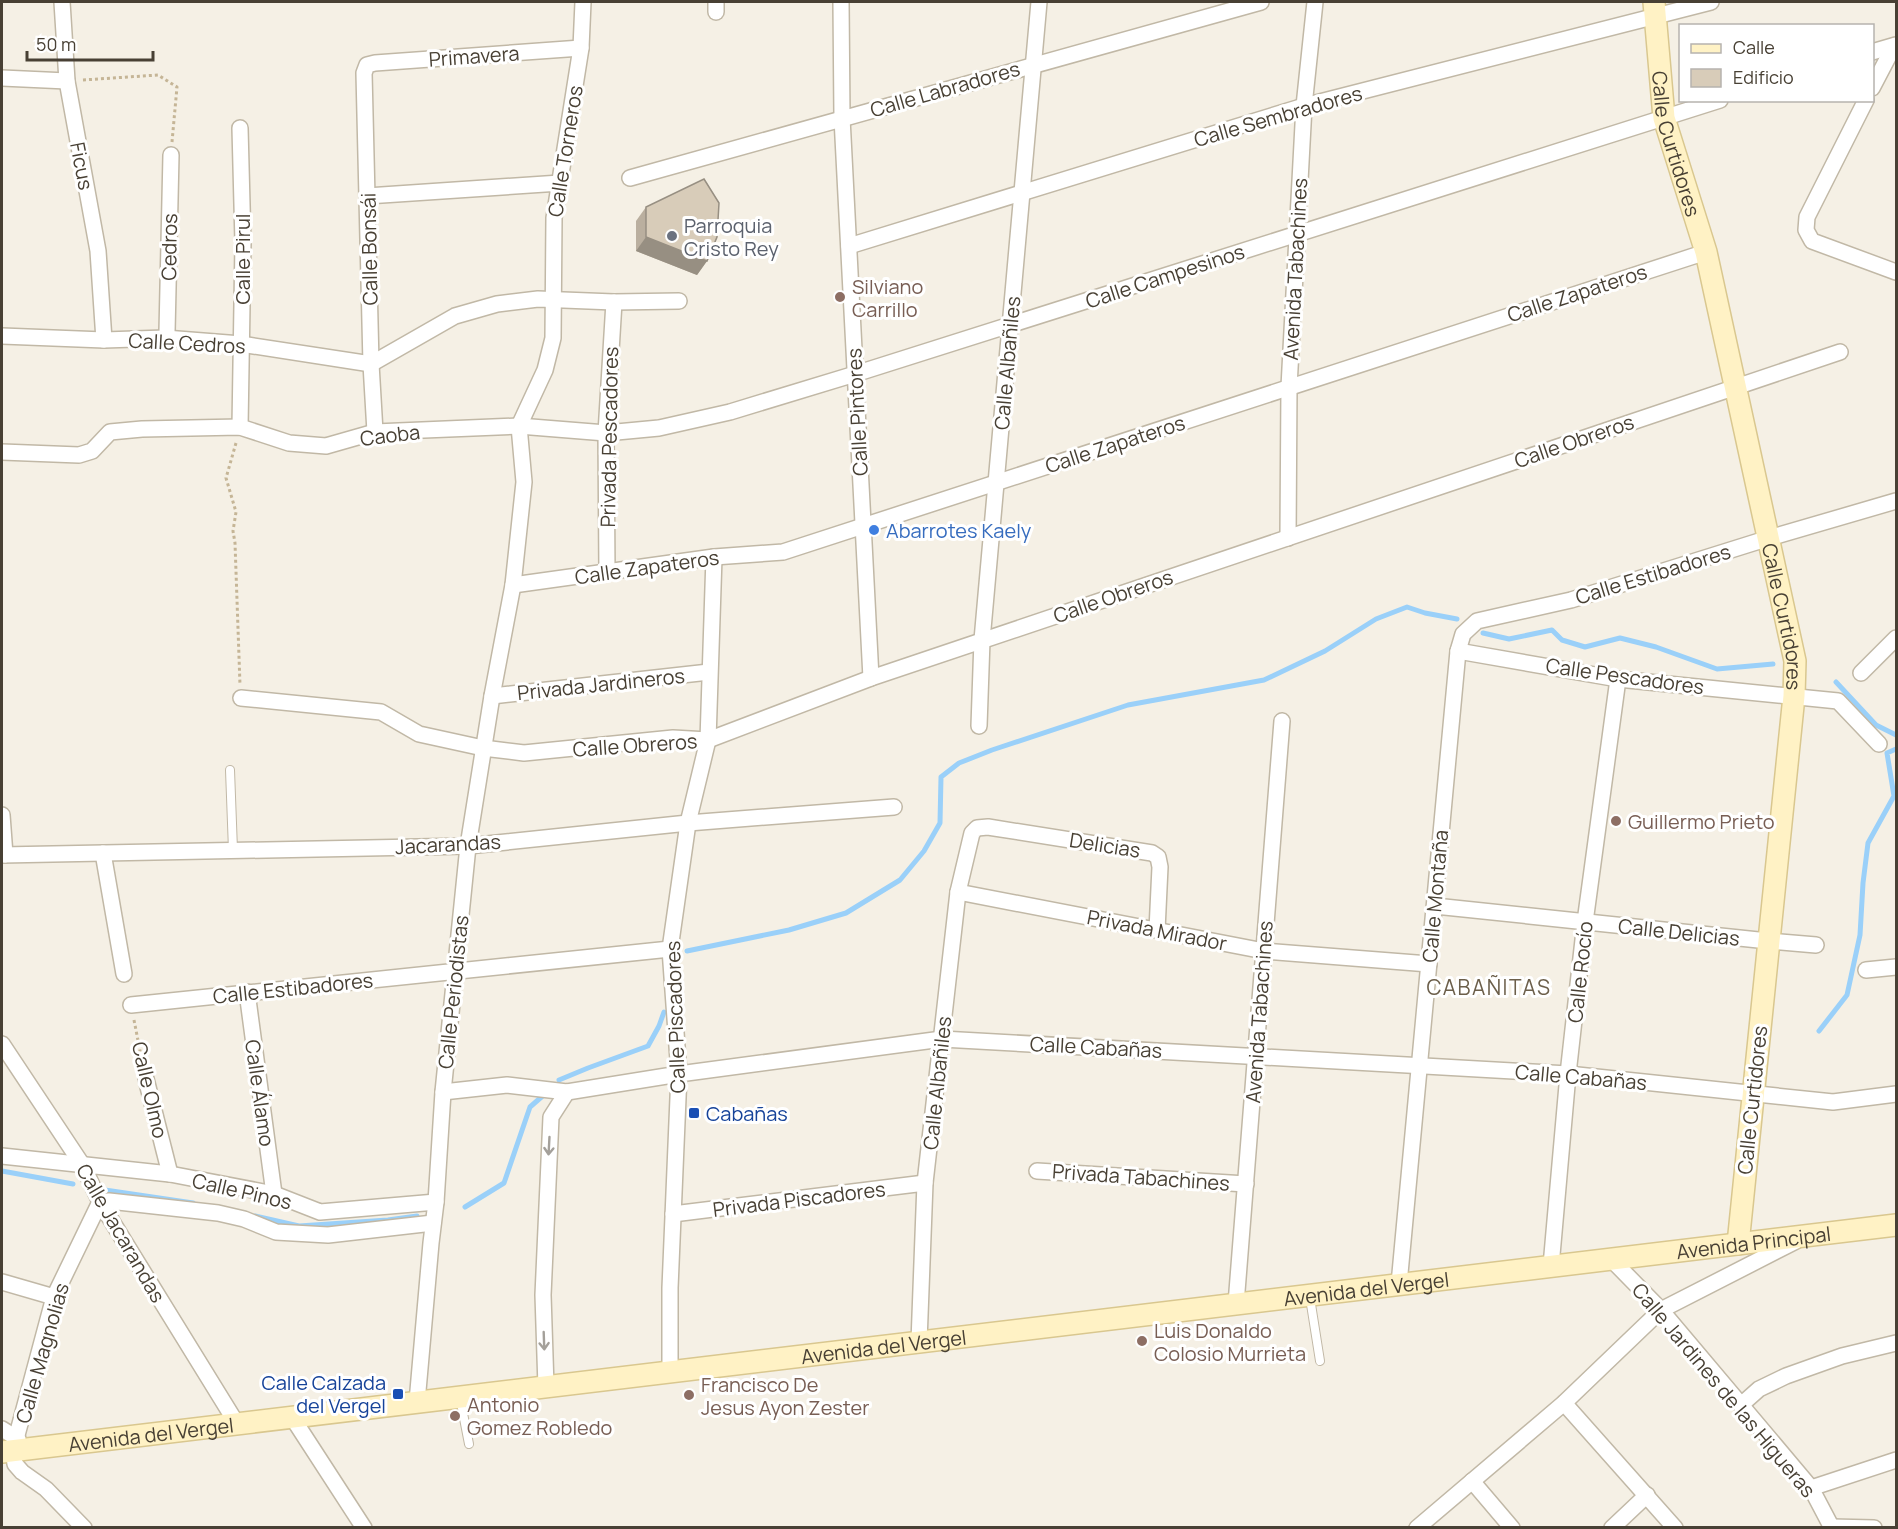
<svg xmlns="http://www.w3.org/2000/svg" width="1898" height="1529" viewBox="0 0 1898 1529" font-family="Manrope,sans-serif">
  <rect width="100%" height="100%" fill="#f5f0e5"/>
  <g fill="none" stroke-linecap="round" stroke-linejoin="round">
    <g stroke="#9ad0f9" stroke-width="5">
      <path d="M 1483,633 L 1509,639 L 1552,630 L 1562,640 L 1585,647 L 1620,638 L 1656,647 L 1717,669 L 1773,664"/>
      <path d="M 1836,682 L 1876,725 L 1896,735"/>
      <path d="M 687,951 L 789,930 L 846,913 L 900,880 L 924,851 L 940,823 L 941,777 L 959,763 L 992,750 L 1128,705 L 1264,680 L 1325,651 L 1376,619 L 1407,607 L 1425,613 L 1457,619"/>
      <path d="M 1819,1031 L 1847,995 L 1860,935 L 1863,883 L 1868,843 L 1894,796 L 1887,753 L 1896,749"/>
      <path d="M 559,1080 L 588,1068 L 648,1046 L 659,1026 L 664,1012"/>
      <path d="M 2,1171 L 73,1184"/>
      <path d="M 105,1190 L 193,1203"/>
      <path d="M 465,1207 L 504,1183 L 530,1107 L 546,1093"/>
      <path d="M 255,1216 L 299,1226 L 388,1220 L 417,1216"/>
    </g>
    <g stroke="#c1b8a6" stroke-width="10">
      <g id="lane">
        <path d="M 230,770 L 233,850"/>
        <path d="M 1310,1298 L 1320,1361"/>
        <path d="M 460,1398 L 469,1444"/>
      </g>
    </g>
    <g stroke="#c1b8a6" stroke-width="18">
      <g id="street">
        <path d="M 62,2 L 67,81 L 98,251 L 104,340"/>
        <path d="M 716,2 L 716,12"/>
        <path d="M 841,2 L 842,118 L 871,678"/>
        <path d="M 1872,52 L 1896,45"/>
        <path d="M 2,78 L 67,81"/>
        <path d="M 1872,88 L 1894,46"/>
        <path d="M 1866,100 L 1807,217 L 1806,230 L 1812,241 L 1896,272"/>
        <path d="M 240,128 L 243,243 L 240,427"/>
        <path d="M 630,178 L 1261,2"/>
        <path d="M 367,196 L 560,183"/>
        <path d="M 849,246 L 1304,106 L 1711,2"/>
        <path d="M 2,336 L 104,340 L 165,338 L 241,344 L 371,364 L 455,316 L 497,304 L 538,299 L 614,302 L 679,301"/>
        <path d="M 165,338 L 167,332 L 171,155"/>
        <path d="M 375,432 L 371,364 L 364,73 L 367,65 L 375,63 L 581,48"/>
        <path d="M 2,452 L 79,455 L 92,451 L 110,432 L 142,429 L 240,427 L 289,443 L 326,446 L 375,432 L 519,426 L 606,433 L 659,428 L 730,412 L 855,374 L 1720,100"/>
        <path d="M 1288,538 L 1289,387 L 1304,106 L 1315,2"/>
        <path d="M 607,573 L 606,433 L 614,302"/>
        <path d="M 513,585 L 714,557 L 783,552 L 1706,252"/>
        <path d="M 1458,651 L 1618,679 L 1838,701 L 1879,744"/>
        <path d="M 1861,673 L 1896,638"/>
        <path d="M 492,696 L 709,672"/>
        <path d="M 241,698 L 381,712 L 419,734 L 483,748 L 524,753 L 673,738 L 708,740 L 871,678 L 1840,352"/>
        <path d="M 979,726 L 982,640 L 1039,2"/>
        <path d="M 2,815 L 5,855"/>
        <path d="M 103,853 L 124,974"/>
        <path d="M 2,855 L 468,846 L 688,823 L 894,807"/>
        <path d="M 958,892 L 1264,951 L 1429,964"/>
        <path d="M 1435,906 L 1768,941 L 1816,945"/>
        <path d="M 1866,970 L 1896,967"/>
        <path d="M 247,992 L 274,1194"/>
        <path d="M 131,1005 L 670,949"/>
        <path d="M 2,1044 L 83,1166 L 100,1202 L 237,1424"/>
        <path d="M 146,1079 L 170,1174"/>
        <path d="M 443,1092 L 507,1085 L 567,1092 L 679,1074 L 942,1039 L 1568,1074 L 1833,1102 L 1896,1094"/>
        <path d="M 2,1156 L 170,1174 L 274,1194 L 320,1212 L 436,1202"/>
        <path d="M 1037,1171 L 1246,1184"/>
        <path d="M 673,1214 L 925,1183"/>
        <path d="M 1610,1258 L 1661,1310 L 1811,1488 L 1832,1528"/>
        <path d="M 1551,1266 L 1568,1074 L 1585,922 L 1618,679"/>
        <path d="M 2,1282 L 54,1297"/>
        <path d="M 1399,1284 L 1458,651 L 1463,634 L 1477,621 L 1571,600 L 1769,538 L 1896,501"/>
        <path d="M 1236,1304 L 1282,721"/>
        <path d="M 919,1342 L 925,1183 L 958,892 L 972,833 L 977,828 L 988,827 L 1152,853 L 1158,857 L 1160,867 L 1157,930"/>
        <path d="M 670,1372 L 670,1288 L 679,1074 L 670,949 L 688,823 L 708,740 L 714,557"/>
        <path d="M 546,1387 L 543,1295 L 551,1117 L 567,1092"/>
        <path d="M 417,1402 L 431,1243 L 436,1202 L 443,1092 L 468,846 L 492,696 L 513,585 L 524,482 L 519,426 L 545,370 L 553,338 L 554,218 L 581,48 L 583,2"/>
        <path d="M 1564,1403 L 1675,1528"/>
        <path d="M 1741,1405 L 1759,1389 L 1786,1376 L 1842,1356 L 1896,1343"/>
        <path d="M 292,1417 L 364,1528"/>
        <path d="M 2,1429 L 18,1439"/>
        <path d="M 1472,1481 L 1512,1528"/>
        <path d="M 1811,1488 L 1896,1460"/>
        <path d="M 1832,1527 L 1874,1528"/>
        <path d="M 84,1528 L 46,1489 L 22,1472 L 15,1464 L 13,1450 L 54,1297 L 100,1202 L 109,1201 L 218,1213 L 244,1219 L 276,1232 L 328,1235 L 433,1223"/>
        <path d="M 1417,1528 L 1564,1403 L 1661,1310 L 1796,1241"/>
        <path d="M 1612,1528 L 1647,1495"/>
      </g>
    </g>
    <g stroke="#d9c78f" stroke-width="24">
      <g id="secondary">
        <path id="s1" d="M 1654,2 L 1664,118 L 1706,252 L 1795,661 L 1794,696 L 1738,1244"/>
        <path id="s2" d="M 2,1452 L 1896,1225"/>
      </g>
    </g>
    <g stroke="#c5b596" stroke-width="3" stroke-dasharray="3 3" stroke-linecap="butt">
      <path d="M 83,80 L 158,75 L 177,87 L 172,142"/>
      <path d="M 236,443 L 226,478 L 236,512 L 233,531 L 235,543 L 240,685"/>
      <path d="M 134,1020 L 143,1066"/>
    </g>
    <use href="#lane" stroke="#fff" stroke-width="8"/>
    <use href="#street" stroke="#fff" stroke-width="15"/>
    <use href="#secondary" stroke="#fff2c5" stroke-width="21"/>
  </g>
  <path fill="#baaf9f" d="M 646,207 L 707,261 L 697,275 L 636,251 L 636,221 Z"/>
  <path fill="#978f82" d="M 646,237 L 707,261 L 697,275 L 636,251 Z"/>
  <path fill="#d8ccb9" stroke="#978f82" stroke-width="1.5" d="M 704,179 L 719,203 L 717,237 L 707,261 L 646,237 L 646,207 Z"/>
  <defs><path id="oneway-shaft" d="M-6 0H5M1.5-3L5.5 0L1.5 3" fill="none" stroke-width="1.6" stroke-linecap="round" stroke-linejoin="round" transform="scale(1.5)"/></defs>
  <g stroke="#a4a09a">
    <use href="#oneway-shaft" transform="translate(549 1146) rotate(93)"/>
    <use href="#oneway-shaft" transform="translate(544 1341) rotate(88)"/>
  </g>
  <circle fill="#6b7280" stroke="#fff" stroke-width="2" cx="672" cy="236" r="6"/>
  <g fill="#8d6e63" stroke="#fff" stroke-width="2">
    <circle cx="840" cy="297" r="6"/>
    <circle cx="1616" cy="821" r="6"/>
    <circle cx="1142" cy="1341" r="6"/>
    <circle cx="689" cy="1395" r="6"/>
    <circle cx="455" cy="1416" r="6"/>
  </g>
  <circle fill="#3f7fe0" stroke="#fff" stroke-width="2" cx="874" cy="530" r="6"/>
  <g fill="#1a4fb4" stroke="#fff" stroke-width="2">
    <rect x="688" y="1107" width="12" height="12" rx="3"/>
    <rect x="392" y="1388" width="12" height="12" rx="3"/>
  </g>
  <g text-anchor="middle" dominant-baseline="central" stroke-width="6" stroke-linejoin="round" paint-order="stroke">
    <g font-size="20" fill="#484034" stroke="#fff">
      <text transform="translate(474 56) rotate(-4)">Primavera</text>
      <text transform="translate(945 89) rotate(-16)">Calle Labradores</text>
      <text transform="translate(1278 116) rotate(-16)">Calle Sembradores</text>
      <text stroke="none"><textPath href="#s1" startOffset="144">Calle Curtidores</textPath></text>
      <text transform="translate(565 151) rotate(-81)">Calle Torneros</text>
      <text transform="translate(82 166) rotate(79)">Ficus</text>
      <text transform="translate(169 247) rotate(-89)">Cedros</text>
      <text transform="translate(369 249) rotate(-91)">Calle Bonsái</text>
      <text transform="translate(242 259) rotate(-90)">Calle Pirul</text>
      <text transform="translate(1295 269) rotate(-87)">Avenida Tabachines</text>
      <text transform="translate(1165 276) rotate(-18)">Calle Campesinos</text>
      <text transform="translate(1577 293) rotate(-18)">Calle Zapateros</text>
      <text transform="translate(187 343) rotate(3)">Calle Cedros</text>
      <text transform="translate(1007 363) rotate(-85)">Calle Albañiles</text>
      <text transform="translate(857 412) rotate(-93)">Calle Pintores</text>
      <text transform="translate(390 435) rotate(-7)">Caoba</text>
      <text transform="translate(609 437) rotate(-89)">Privada Pescadores</text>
      <text transform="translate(1574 441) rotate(-19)">Calle Obreros</text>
      <text transform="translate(1115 444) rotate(-18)">Calle Zapateros</text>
      <text transform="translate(647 567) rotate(-8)">Calle Zapateros</text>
      <text transform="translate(1653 574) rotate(-17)">Calle Estibadores</text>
      <text transform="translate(1113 596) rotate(-19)">Calle Obreros</text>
      <text stroke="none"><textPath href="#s1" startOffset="630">Calle Curtidores</textPath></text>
      <text transform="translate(1625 676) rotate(8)">Calle Pescadores</text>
      <text transform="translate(601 684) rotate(-6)">Privada Jardineros</text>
      <text transform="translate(635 745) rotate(-4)">Calle Obreros</text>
      <text transform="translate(448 844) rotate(-3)">Jacarandas</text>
      <text transform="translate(1105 845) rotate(9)">Delicias</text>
      <text transform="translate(1435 896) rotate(-85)">Calle Montaña</text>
      <text transform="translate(1157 930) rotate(11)">Privada Mirador</text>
      <text transform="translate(1679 932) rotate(6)">Calle Delicias</text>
      <text transform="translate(1580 972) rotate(-84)">Calle Rocío</text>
      <text transform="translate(293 988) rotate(-6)">Calle Estibadores</text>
      <text transform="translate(453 992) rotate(-84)">Calle Periodistas</text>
      <text transform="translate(1259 1012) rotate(-86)">Avenida Tabachines</text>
      <text transform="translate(675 1017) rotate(-92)">Calle Piscadores</text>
      <text transform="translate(1096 1047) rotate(3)">Calle Cabañas</text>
      <text transform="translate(1581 1077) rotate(5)">Calle Cabañas</text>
      <text transform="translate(937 1083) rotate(-84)">Calle Albañiles</text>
      <text transform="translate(150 1090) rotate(77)">Calle Olmo</text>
      <text transform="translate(260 1093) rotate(82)">Calle Álamo</text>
      <text transform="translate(1752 1100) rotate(-84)">Calle Curtidores</text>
      <text transform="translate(1141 1177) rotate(4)">Privada Tabachines</text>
      <text transform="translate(242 1191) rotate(13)">Calle Pinos</text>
      <text transform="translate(799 1199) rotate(-7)">Privada Piscadores</text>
      <text transform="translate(121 1233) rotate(60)">Calle Jacarandas</text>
      <text stroke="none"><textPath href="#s2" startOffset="1764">Avenida Principal</textPath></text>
      <text stroke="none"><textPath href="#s2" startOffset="1374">Avenida del Vergel</textPath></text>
      <text stroke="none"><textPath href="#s2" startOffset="888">Avenida del Vergel</textPath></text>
      <text transform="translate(42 1353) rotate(-74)">Calle Magnolias</text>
      <text transform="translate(1724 1390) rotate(50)">Calle Jardines de las Higueras</text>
      <text stroke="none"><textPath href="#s2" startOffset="150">Avenida del Vergel</textPath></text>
    </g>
    <g font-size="20" fill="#5b616d" stroke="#fff" text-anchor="start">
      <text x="684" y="225">Parroquia<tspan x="684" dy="23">Cristo Rey</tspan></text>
    </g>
    <g font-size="20" fill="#785e54" stroke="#fff" text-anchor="start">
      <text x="852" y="286">Silviano<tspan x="852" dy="23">Carrillo</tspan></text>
      <text x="1628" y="821">Guillermo Prieto</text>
      <text x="1154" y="1330">Luis Donaldo<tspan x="1154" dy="23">Colosio Murrieta</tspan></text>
      <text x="701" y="1384">Francisco De<tspan x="701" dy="23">Jesus Ayon Zester</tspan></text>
      <text x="467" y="1404">Antonio<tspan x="467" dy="23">Gomez Robledo</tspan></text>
    </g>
    <g font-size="20" fill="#366cbe" stroke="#fff" text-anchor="start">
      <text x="886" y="530">Abarrotes Kaely</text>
    </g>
    <g font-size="20" fill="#164399" stroke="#fff" text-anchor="start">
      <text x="706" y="1113">Cabañas</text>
      <text x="386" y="1382" text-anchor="end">Calle Calzada<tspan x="386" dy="23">del Vergel</tspan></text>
    </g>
    <g font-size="21" letter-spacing="1.5" fill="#6c5f4a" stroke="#fff">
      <text x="1489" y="987">CABAÑITAS</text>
    </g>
  </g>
  <rect width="1898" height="1529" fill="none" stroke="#484034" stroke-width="6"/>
  <rect x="1679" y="24" width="195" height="78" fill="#ffffff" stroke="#b6b3ae" stroke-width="1.5"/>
  <rect x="1691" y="44" width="30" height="9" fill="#fff2c5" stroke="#b6b3ae" stroke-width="1.5"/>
  <text x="1733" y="54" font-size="18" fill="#484034">Calle</text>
  <rect x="1691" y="69" width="30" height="18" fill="#d8ccb9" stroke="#b6b3ae" stroke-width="1.5"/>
  <text x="1733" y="84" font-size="18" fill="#484034">Edificio</text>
  <path d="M27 51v9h126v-9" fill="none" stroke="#484034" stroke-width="3"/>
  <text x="36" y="51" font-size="18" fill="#484034" stroke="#ffffff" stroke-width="4.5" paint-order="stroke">50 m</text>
</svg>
